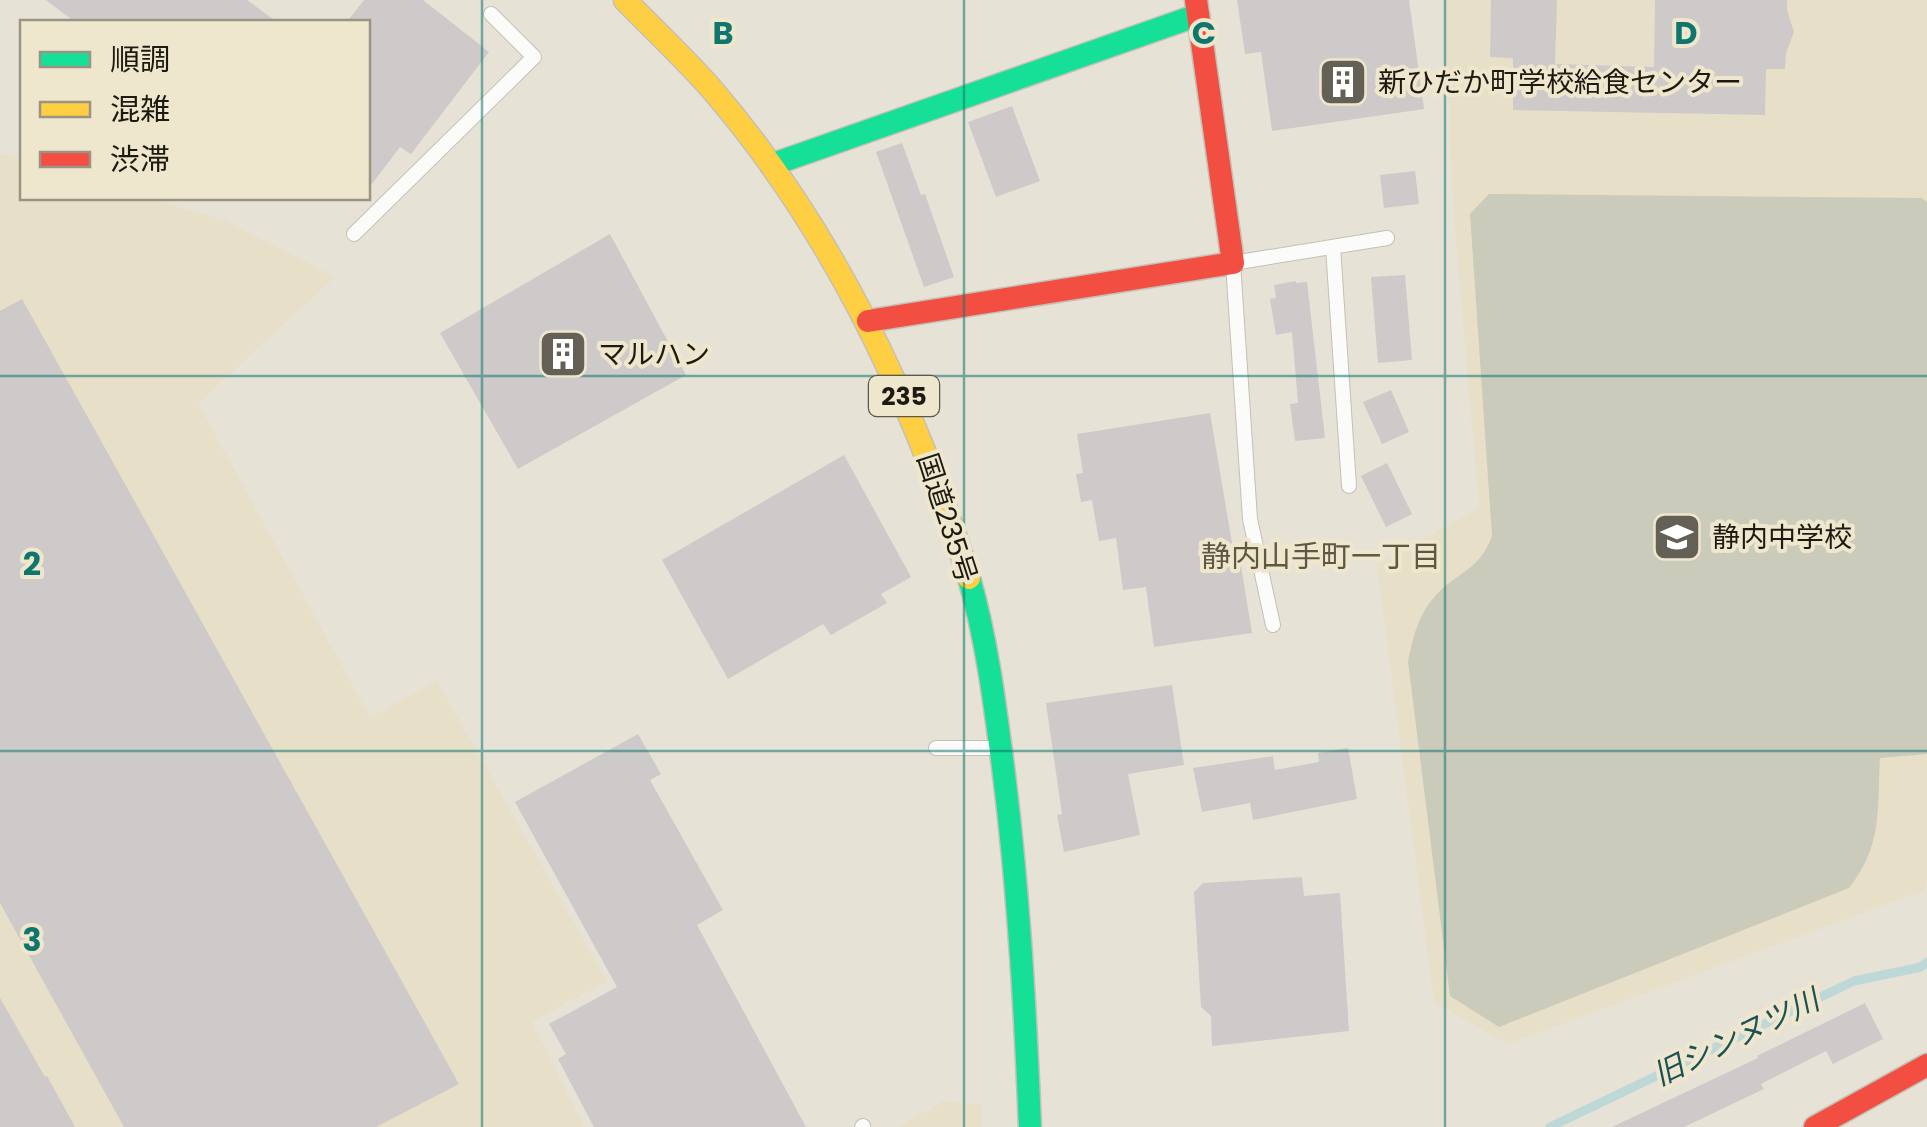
<svg xmlns="http://www.w3.org/2000/svg" width="1927" height="1127" viewBox="0 0 1927 1127" font-family="Poppins,'Noto Sans JP',sans-serif">
  <rect width="100%" height="100%" fill="#e7e2d6"/>
  <g fill="#e8dfc8">
    <path d="M 1444,0 L 1927,0 L 1927,878 L 1925,890 L 1508,1044 L 1434,1002 L 1377,565 L 1479,508 L 1454,220 Z"/>
    <path d="M 0,153 L 22,159 L 22,198 L 148,198 L 226,221 L 335,277 L 198,403 L 370,717 L 437,681 L 607,981 L 532,1022 L 585,1127 L 0,1127 Z"/>
    <path d="M 944,1101 L 981,1105 L 982,1127 L 899,1127 Z"/>
  </g>
  <path fill="#cacbba" d="M 1489,194 L 1922,198 L 1927,202 L 1927,754 L 1880,758 C 1877,809 1883,845 1849,888 L 1499,1027 L 1450,996 L 1408,662 C 1413,635 1420,609 1442,589 C 1464,570 1481,566 1492,536 L 1470,214 Z"/>
  <g fill="none" stroke-linecap="round" stroke-linejoin="round">
    <path stroke="#bed8d7" stroke-width="9" d="M 1550,1127 L 1854,981 L 1921,967 L 1927,962"/>
  </g>
  <g fill="#cdcac9">
    <path d="M 46,0 L 247,0 L 277,22 L 75,22 Z"/>
    <path d="M 364,0 L 423,0 L 489,52 L 411,154 L 400,147 L 368,189 L 368,22 L 347,22 Z"/>
    <path d="M 1237,0 L 1409,0 L 1424,109 L 1272,131 L 1261,52 L 1245,54 Z"/>
    <path d="M 1491,0 L 1557,0 L 1555,64 L 1654,67 L 1655,0 L 1787,0 L 1787,10 L 1794,32 L 1786,53 L 1785,69 L 1766,69 L 1765,115 L 1513,110 L 1513,58 L 1490,57 Z"/>
    <path d="M 1012,106 L 1040,181 L 996,197 L 968,122 Z"/>
    <path d="M 902,143 L 921,195 L 925,194 L 954,277 L 924,287 L 876,152 Z"/>
    <path d="M 1415,171 L 1419,204 L 1384,208 L 1380,175 Z"/>
    <path d="M 610,234 L 686,375 L 518,469 L 440,333 Z"/>
    <path d="M 1405,275 L 1412,360 L 1378,363 L 1371,277 Z"/>
    <path d="M 1296,281 L 1296,283 L 1307,282 L 1325,438 L 1295,441 L 1290,404 L 1298,403 L 1292,332 L 1276,335 L 1270,299 L 1276,298 L 1274,285 Z"/>
    <path d="M 22,299 L 459,1084 L 376,1127 L 124,1127 L 0,903 L 0,311 Z"/>
    <path d="M 1391,390 L 1409,432 L 1382,444 L 1363,402 Z"/>
    <path d="M 1210,413 L 1234,555 L 1239,554 L 1252,633 L 1154,647 L 1146,587 L 1123,590 L 1116,538 L 1099,541 L 1092,500 L 1081,502 L 1076,474 L 1083,473 L 1077,434 Z"/>
    <path d="M 844,455 L 911,577 L 881,594 L 887,603 L 831,635 L 823,624 L 728,679 L 662,560 Z"/>
    <path d="M 1387,463 L 1412,514 L 1386,527 L 1361,476 Z"/>
    <path d="M 1172,685 L 1184,765 L 1128,774 L 1140,835 L 1064,852 L 1057,815 L 1062,814 L 1046,703 Z"/>
    <path d="M 638,734 L 661,774 L 650,780 L 723,910 L 697,925 L 806,1127 L 594,1127 L 558,1059 L 566,1054 L 549,1024 L 617,987 L 515,802 Z"/>
    <path d="M 1348,748 L 1357,799 L 1253,820 L 1250,803 L 1202,812 L 1193,768 L 1273,756 L 1275,770 L 1319,762 L 1318,753 Z"/>
    <path d="M 1302,877 L 1304,896 L 1340,893 L 1349,1031 L 1212,1046 L 1211,1016 L 1201,1007 L 1194,892 L 1203,883 Z"/>
    <path d="M 0,998 L 45,1077 L 47,1076 L 75,1127 L 0,1127 Z"/>
    <path d="M 1865,1003 L 1883,1039 L 1833,1064 L 1826,1051 L 1761,1084 L 1764,1089 L 1684,1127 L 1612,1127 L 1758,1058 L 1757,1056 Z"/>
  </g>
  <g fill="none" stroke-linecap="round" stroke-linejoin="round">
    <g stroke="#c4c0b6" stroke-width="16">
      <g id="lane">
        <path d="M 354,234 L 534,57 L 491,14"/>
        <path d="M 1333,247 L 1349,486"/>
        <path d="M 1273,625 L 1250,519 L 1233,263 L 1387,238"/>
        <path d="M 936,748 L 995,748"/>
        <path d="M 862,1127 L 863,1126"/>
      </g>
    </g>
    <g stroke="#c4c0b6" stroke-width="25">
      <g id="fast">
        <path d="M 771,165 L 1198,15"/>
        <path d="M 969,578 C 986,637 994,698 1002,759 C 1018,881 1025,1004 1030,1127"/>
      </g>
    </g>
    <g stroke="#c4c0b6" stroke-width="25">
      <path id="slow" d="M 625,0 C 655,31 687,60 715,93 C 835,234 914,402 969,578"/>
    </g>
    <g stroke="#c4c0b6" stroke-width="25">
      <g id="jam">
        <path d="M 868,321 L 1233,263 L 1196,0"/>
        <path d="M 1815,1127 L 1927,1065"/>
      </g>
    </g>
    <use href="#lane" stroke="#fbfbf9" stroke-width="14"/>
    <use href="#fast" stroke="#16e098" stroke-width="22"/>
    <use href="#slow" stroke="#ffcf43" stroke-width="22"/>
    <use href="#jam" stroke="#f24e42" stroke-width="22"/>
  </g>
  <path fill="none" stroke="#0f766e" stroke-width="2.5" stroke-opacity="0.55" d="M 482,0 L 482,1127M 964,0 L 964,1127M 1445,0 L 1445,1127M 0,376 L 1927,376M 0,751 L 1927,751"/>
  <defs>
    <g id="building-square" transform="scale(2.5)"><rect x="-9" y="-9" width="18" height="18" rx="4" fill="#646056" stroke="#efe6ce"/><path d="M-4-6H4V6H1V3H-1V6H-4ZM-2.5-4.3h1.7v1.8h-1.7ZM.8-4.3h1.7v1.8H.8ZM-2.5-1h1.7V.8h-1.7ZM.8-1h1.7V.8H.8Z" fill="#fff"/></g>
    <g id="school-square" transform="scale(2.5)"><rect x="-9" y="-9" width="18" height="18" rx="4" fill="#646056" stroke="#efe6ce"/><path d="M0-5L7-2L0 1L-7-2ZM-4 1L0 2.5L4 1V4Q0 6-4 4Z" fill="#fff"/></g>
  </defs>
  <g fill-rule="evenodd">
    <use href="#building-square" x="1343" y="82"/>
    <use href="#building-square" x="563" y="354"/>
    <use href="#school-square" x="1677" y="537"/>
  </g>
  <g text-anchor="middle" dominant-baseline="central" stroke-width="8" stroke-linejoin="round" paint-order="stroke">
    <rect fill="#efe6ce" stroke="#5c574a" stroke-width="2.5" x="869" y="376" width="70" height="40" rx="8"/>
    <g font-size="25" font-weight="bold" fill="#1d1a11">
      <text x="904" y="396">235</text>
    </g>
    <g font-size="28" fill="#1d1a11" stroke="#efe6ce" text-anchor="start">
      <text x="1378" y="82">新ひだか町学校給食センター</text>
      <text x="598" y="354">マルハン</text>
      <text x="1712" y="537">静内中学校</text>
    </g>
    <g font-size="28" fill="#1d1a11" stroke="#efe6ce">
      <text transform="translate(947 518) rotate(72)">国道235号</text>
    </g>
    <g font-size="30" fill="#5f5742" stroke="#efe6ce">
      <text x="1321" y="556">静内山手町一丁目</text>
    </g>
    <g font-size="30" font-style="italic" fill="#1a5257" stroke="#efe6ce">
      <text transform="translate(1736 1037) rotate(-26)">旧シンヌツ川</text>
    </g>
  </g>
  <g font-size="32" text-anchor="middle" font-weight="bold" fill="#0f766e" stroke="#efe6ce" stroke-width="8" stroke-linejoin="round" paint-order="stroke">
    <text x="723" y="44">B</text>
    <text x="1204" y="44">C</text>
    <text x="1686" y="44">D</text>
    <text x="32" y="575">2</text>
    <text x="32" y="951">3</text>
  </g>
  <rect x="20" y="20" width="350" height="180" fill="#efe6ce" stroke="#9b9482" stroke-width="2.5"/>
  <rect x="40" y="52" width="50" height="15" fill="#16e098" stroke="#9b9482" stroke-width="2.5"/>
  <text x="110" y="70" font-size="30" fill="#1d1a11">順調</text>
  <rect x="40" y="102" width="50" height="15" fill="#ffcf43" stroke="#9b9482" stroke-width="2.5"/>
  <text x="110" y="120" font-size="30" fill="#1d1a11">混雑</text>
  <rect x="40" y="152" width="50" height="15" fill="#f24e42" stroke="#9b9482" stroke-width="2.5"/>
  <text x="110" y="170" font-size="30" fill="#1d1a11">渋滞</text>
</svg>
